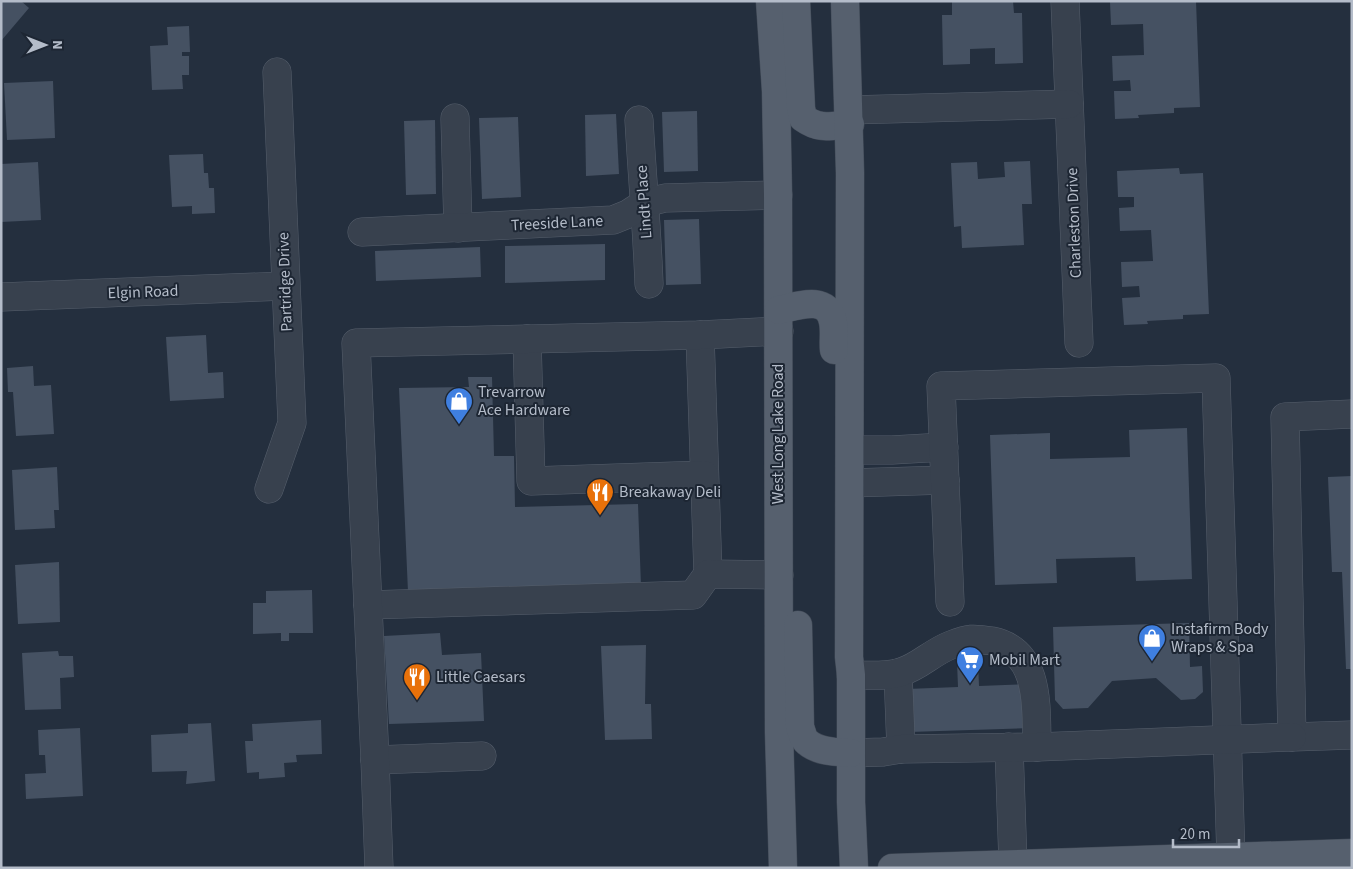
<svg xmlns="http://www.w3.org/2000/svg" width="1353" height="869" viewBox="0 0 1353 869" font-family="'Source Sans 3',sans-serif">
  <rect width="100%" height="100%" fill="#242f3e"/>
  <g fill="#455162">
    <path d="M 1,1 L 21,1 L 29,8 L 1,41 Z"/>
    <path d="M 952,1 L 1013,1 L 1014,13 L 1022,13 L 1023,63 L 995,64 L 995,48 L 970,49 L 970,64 L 943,65 L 942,15 L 952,15 Z"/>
    <path d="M 1196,1 L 1200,107 L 1174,108 L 1174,113 L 1138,115 L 1139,118 L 1115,119 L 1114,91 L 1131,91 L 1130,80 L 1113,81 L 1112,56 L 1144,55 L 1143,24 L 1111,25 L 1110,2 Z"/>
    <path d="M 189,26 L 190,52 L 182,52 L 182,56 L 189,56 L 189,75 L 182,75 L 183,89 L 152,90 L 150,46 L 168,45 L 167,27 Z"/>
    <path d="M 53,81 L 55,138 L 7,140 L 4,83 Z"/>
    <path d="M 697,111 L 698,171 L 664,172 L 662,112 Z"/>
    <path d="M 616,114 L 619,174 L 586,176 L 585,115 Z"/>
    <path d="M 518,117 L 521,197 L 482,199 L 479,118 Z"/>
    <path d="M 435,120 L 436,194 L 406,195 L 404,121 Z"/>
    <path d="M 203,154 L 204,173 L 208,173 L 209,188 L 214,188 L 215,213 L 192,214 L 192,206 L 172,207 L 169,155 Z"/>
    <path d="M 1030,161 L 1032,204 L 1022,204 L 1024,245 L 962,248 L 961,226 L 954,227 L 951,163 L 977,162 L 978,179 L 1005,177 L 1004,162 Z"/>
    <path d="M 38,162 L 41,220 L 1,222 L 1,164 Z"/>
    <path d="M 1179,168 L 1180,174 L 1203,173 L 1209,314 L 1183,315 L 1183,319 L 1147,321 L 1148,324 L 1124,325 L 1122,298 L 1140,297 L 1139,286 L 1122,287 L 1121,262 L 1153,261 L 1151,230 L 1120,231 L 1119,208 L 1134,207 L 1134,197 L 1118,197 L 1117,171 Z"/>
    <path d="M 699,219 L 701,284 L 666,285 L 664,220 Z"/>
    <path d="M 605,244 L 605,280 L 505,283 L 505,246 Z"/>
    <path d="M 480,247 L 481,277 L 376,281 L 375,251 Z"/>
    <path d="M 206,335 L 208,373 L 223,372 L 224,398 L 170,401 L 166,337 Z"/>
    <path d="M 33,366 L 34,386 L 51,385 L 54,434 L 16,436 L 13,392 L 8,392 L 7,368 Z"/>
    <path d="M 468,377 L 492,377 L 494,456 L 514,456 L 515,507 L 638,504 L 641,586 L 408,592 L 399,388 L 469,387 Z"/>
    <path d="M 1187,428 L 1192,579 L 1136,581 L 1135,557 L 1056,559 L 1057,583 L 995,585 L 990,435 L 1050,433 L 1050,459 L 1130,457 L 1129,430 Z"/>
    <path d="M 57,467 L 59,510 L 54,510 L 55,528 L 15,530 L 12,470 Z"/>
    <path d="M 1352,476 L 1352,669 L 1346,669 L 1342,572 L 1332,572 L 1328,477 Z"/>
    <path d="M 59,562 L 60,622 L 18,624 L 15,565 Z"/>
    <path d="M 312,590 L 313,633 L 289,633 L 289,641 L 281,641 L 281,633 L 253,634 L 253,603 L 266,603 L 266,591 Z"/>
    <path d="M 1189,623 L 1190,667 L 1202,666 L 1203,692 L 1195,699 L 1181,700 L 1156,678 L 1112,681 L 1088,708 L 1063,709 L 1055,700 L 1053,627 Z"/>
    <path d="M 440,633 L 442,655 L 481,653 L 484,721 L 389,724 L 384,636 Z"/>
    <path d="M 646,645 L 645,704 L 651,704 L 652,739 L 605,740 L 601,646 Z"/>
    <path d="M 58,651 L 59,656 L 73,656 L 74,677 L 60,678 L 61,709 L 25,710 L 22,653 Z"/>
    <path d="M 978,661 L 979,686 L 1030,684 L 1031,728 L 909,732 L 907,689 L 958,687 L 957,662 Z"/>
    <path d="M 321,720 L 322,754 L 296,755 L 297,762 L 284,763 L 285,777 L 259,779 L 259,772 L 247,773 L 245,741 L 253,741 L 252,724 Z"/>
    <path d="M 211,723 L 215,781 L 186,784 L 187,771 L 152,772 L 151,735 L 188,733 L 188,724 Z"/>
    <path d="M 80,728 L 83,796 L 26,799 L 25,774 L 46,773 L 45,755 L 39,755 L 38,730 Z"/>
  </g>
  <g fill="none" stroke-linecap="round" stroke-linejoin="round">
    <g stroke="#565f6c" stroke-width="29">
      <g id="minor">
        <path d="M 1065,1 L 1079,343"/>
        <path d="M 849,110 L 1069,104"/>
        <path d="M 455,118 L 458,228"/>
        <path d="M 639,120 C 642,174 647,229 649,284"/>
        <path d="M 362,232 L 613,220 L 628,214 L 645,203 L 665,198 L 778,195"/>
        <path d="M 1,297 L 285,286"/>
        <path d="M 700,335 L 708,574"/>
        <path d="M 527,339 L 531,481 L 704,475"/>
        <path d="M 1352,414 L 1285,417 L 1292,737 L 1352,735"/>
        <path d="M 850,450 L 892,450 L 944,447"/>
        <path d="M 851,483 L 945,480"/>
        <path d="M 269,489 L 292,423 L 277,72"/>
        <path d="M 950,602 L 941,386 L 1216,378 L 1231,858"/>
        <path d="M 368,605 L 693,595 L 708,574 L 779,575"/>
        <path d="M 898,673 L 901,749"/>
        <path d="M 851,675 C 867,675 885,677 901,672 C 919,667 932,652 951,645 C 969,638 973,638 992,641 C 1041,651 1036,708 1037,747"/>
        <path d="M 1009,747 L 1013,863"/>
        <path d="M 851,753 L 883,752 L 901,749 L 1037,747 L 1292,737"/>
        <path d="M 375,760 L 482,756"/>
        <path d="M 379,868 L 375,760 L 356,343 L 700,335 L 779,331"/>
      </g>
    </g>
    <g stroke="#414a57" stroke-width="29">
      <g id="major">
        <path d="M 770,1 L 776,91 L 778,195 L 779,732 L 783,868"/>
        <path d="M 796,1 L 801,108 L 803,118 C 820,130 830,126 850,124"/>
        <path d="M 845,1 L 850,173 L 849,657 L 851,675 L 851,802 L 854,868"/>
        <path d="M 779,310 C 797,306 828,294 833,322 C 835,331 833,341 834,350"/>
        <path d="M 798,625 L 800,727 C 802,732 803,739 807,742 C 818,752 837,752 851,753"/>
        <path d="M 892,868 C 1045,862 1199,859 1352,853"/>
      </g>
    </g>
    <use href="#minor" stroke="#38414e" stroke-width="28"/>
    <use href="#major" stroke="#56606e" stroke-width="28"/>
  </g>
  <defs>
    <g id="shop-pin" transform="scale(1.4375)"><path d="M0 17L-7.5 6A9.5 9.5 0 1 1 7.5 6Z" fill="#3f7fe0" stroke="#1d2633"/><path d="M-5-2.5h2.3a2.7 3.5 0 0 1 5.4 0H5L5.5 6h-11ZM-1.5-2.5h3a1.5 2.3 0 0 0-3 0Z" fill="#fff"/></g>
    <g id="restaurant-pin" transform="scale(1.4375)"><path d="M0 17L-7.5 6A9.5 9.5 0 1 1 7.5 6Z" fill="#e8710a" stroke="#1d2633"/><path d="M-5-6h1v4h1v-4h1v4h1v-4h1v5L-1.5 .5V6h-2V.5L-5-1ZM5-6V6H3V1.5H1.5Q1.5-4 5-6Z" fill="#fff"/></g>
    <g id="supermarket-pin" transform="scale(1.4375)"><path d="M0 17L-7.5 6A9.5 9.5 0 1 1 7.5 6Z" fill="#3f7fe0" stroke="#1d2633"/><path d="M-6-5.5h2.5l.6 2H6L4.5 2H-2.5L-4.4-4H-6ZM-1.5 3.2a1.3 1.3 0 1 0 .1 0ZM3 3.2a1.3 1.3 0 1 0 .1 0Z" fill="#fff"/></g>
  </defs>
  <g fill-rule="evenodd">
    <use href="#shop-pin" x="459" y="401"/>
    <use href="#restaurant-pin" x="600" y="492"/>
    <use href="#shop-pin" x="1152" y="638"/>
    <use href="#supermarket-pin" x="970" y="660"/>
    <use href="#restaurant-pin" x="417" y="677"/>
  </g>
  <g text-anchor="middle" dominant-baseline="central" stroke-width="4" stroke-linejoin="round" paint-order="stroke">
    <g font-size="16" fill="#b4bcc9" stroke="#1d2633">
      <text transform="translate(644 202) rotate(-94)">Lindt Place</text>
      <text transform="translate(557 223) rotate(-3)">Treeside Lane</text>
      <text transform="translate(1074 223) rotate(-92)">Charleston Drive</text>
      <text transform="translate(285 282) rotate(-92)">Partridge Drive</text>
      <text transform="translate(143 292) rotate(-2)">Elgin Road</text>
      <text transform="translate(778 434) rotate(-90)">West Long Lake Road</text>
    </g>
    <g font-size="16" fill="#b4bcc9" stroke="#1d2633" text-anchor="start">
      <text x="478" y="392">Trevarrow<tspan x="478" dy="18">Ace Hardware</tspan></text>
      <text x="619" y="492">Breakaway Deli</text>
      <text x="1171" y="629">Instafirm Body<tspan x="1171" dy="18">Wraps &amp; Spa</tspan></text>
      <text x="989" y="660">Mobil Mart</text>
      <text x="436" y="677">Little Caesars</text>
    </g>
  </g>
  <rect width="1353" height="869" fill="none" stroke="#b4bcc9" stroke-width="5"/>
  <g transform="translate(45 45) rotate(90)" stroke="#1d2633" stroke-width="4" paint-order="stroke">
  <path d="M0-4L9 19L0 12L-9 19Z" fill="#b4bcc9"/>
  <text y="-8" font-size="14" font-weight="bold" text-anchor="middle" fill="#b4bcc9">N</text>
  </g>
  <path d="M1173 839v8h66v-8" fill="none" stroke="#b4bcc9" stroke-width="2.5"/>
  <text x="1180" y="839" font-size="15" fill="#b4bcc9" stroke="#1d2633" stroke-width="4" paint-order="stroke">20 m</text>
</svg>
